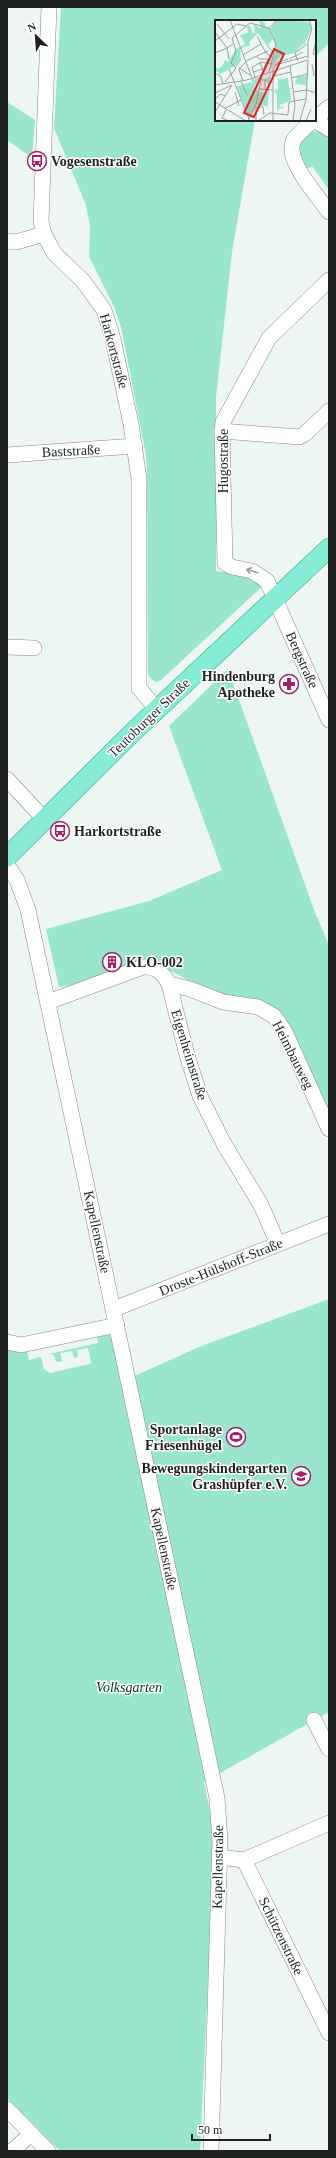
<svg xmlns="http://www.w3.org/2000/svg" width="336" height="2158" viewBox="0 0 336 2158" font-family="'Times New Roman',serif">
  <rect width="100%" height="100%" fill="#eef6f3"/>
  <g fill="#99e5cd">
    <path d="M 61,7 L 329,7 L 329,43 L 315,57 L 315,21 L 216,21 L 216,120 L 255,120 L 232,252 L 216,397 L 216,571 L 244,574 L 265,584 L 161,680 L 156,682 L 151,679 L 148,674 L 147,474 L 146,455 L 121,327 L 115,309 L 89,256 L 90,227 L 86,205 L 54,128 Z"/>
    <path d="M 7,102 L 35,120 L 32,158 L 7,140 Z"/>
    <path d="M 319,131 L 329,135 L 329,190 L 312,166 L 305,170 L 297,145 L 310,132 Z"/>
    <path d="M 228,669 L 314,910 L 329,945 L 329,1121 L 279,1014 L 274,1007 L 217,996 L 149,959 L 74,985 L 59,987 L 46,929 L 149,901 L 222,870 L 169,726 Z"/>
    <path d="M 329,1299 L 329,1712 L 204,1782 L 215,1836 L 200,2151 L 60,2151 L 7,2098 L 7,1336 L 25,1341 L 29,1360 L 41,1357 L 44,1369 L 50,1373 L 89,1364 L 91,1362 L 88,1348 L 77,1350 L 78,1357 L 74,1358 L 72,1351 L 60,1353 L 62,1361 L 56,1362 L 54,1355 L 49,1354 L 98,1343 L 96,1334 L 109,1334 L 130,1378 L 199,1347 Z"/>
  </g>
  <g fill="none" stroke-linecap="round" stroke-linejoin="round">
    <g stroke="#838a87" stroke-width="16">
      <g id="minor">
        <path d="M 49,7 L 41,221 L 44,234 L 54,253 L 83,281 L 104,310 L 113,339 L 131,424 L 139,479 L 139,688 L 157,710"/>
        <path d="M 329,107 C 318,117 304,127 295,138 C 281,157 318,196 329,212"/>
        <path d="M 315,120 L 329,129"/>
        <path d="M 7,241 L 16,242 L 44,234"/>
        <path d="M 329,280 L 269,338 L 223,422 L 222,431 L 225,563 L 232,567 L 252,571 L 267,581 L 329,720"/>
        <path d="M 222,431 L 299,437 L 305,434 L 329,411"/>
        <path d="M 7,455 L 135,446"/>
        <path d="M 7,647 L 34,648"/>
        <path d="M 7,779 L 45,820"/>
        <path d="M 7,865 L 17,880 L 28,910 L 217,1798 L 220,1841 L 211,2151"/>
        <path d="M 169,984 L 190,989 L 223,1002 L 258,1007 L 274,1016 L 285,1032 L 329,1129"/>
        <path d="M 48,1002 L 143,967 C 157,966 163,973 169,984 L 187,1055 L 200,1096 L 224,1144 L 261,1205 L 278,1244"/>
        <path d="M 114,1309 L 329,1224"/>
        <path d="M 7,1342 L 21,1345 L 117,1325"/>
        <path d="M 314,1720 L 329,1749"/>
        <path d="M 219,1857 L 244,1860 L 329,1823"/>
        <path d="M 244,1860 L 329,2033"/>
        <path d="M 7,2109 L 48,2151"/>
        <path d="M 12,2151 L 31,2134"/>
      </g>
    </g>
    <g stroke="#2d9d84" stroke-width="20">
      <path id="major" d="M 7,857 L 133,732 L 329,548"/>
    </g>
    <use href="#minor" stroke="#fff" stroke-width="15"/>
    <use href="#major" stroke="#86ecd5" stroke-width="19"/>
  </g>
  <defs><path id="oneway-shaft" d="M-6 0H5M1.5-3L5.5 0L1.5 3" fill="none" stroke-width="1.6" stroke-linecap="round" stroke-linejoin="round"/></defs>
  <use stroke="#9a9c9b" href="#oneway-shaft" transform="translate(252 571) rotate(-163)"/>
  <defs>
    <g id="bus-ring" transform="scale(1)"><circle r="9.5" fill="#fff" stroke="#a62069" stroke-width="1.5"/><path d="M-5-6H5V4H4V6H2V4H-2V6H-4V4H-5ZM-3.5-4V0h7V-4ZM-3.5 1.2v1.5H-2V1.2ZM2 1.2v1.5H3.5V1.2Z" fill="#a62069"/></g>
    <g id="pharmacy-ring" transform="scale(1)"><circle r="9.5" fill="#fff" stroke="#a62069" stroke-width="1.5"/><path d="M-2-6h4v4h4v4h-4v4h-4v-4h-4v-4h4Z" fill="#a62069"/></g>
    <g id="building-ring" transform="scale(1)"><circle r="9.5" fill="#fff" stroke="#a62069" stroke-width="1.5"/><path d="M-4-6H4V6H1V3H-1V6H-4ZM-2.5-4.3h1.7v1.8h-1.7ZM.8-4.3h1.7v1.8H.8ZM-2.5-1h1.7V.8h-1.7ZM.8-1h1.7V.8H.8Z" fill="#a62069"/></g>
    <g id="stadium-ring" transform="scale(1)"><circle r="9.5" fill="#fff" stroke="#a62069" stroke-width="1.5"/><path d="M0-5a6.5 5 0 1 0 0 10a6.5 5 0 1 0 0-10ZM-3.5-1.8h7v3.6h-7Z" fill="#a62069"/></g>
    <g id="school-ring" transform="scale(1)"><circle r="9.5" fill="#fff" stroke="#a62069" stroke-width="1.5"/><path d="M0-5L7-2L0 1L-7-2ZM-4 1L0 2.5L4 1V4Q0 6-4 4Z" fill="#a62069"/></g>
  </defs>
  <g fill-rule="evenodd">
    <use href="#bus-ring" x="37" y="161"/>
    <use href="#pharmacy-ring" x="289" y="684"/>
    <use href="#bus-ring" x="60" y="831"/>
    <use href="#building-ring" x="112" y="962"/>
    <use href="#stadium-ring" x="236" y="1437"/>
    <use href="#school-ring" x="301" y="1476"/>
  </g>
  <g text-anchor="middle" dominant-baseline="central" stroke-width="3" stroke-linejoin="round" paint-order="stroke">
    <g font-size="14" font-weight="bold" fill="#1f2221" stroke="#fff" text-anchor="start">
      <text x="51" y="161">Vogesenstraße</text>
      <text x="275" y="676" text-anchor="end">Hindenburg<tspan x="275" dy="16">Apotheke</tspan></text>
      <text x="74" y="831">Harkortstraße</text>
      <text x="126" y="962">KLO-002</text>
      <text x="222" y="1429" text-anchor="end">Sportanlage<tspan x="222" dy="16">Friesenhügel</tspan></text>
      <text x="287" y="1468" text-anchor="end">Bewegungskindergarten<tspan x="287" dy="16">Grashüpfer e.V.</tspan></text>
    </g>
    <g font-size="14" fill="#1f2221" stroke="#fff">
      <text transform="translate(114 351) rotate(75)">Harkortstraße</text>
      <text transform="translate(71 451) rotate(-3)">Baststraße</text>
      <text transform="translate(223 461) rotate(-90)">Hugostraße</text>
      <text transform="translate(302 660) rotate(66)">Bergstraße</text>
      <text transform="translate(149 718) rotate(-44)">Teutoburger Straße</text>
      <text transform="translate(189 1055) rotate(73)">Eigenheimstraße</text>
      <text transform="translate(293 1055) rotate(63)">Heimbauweg</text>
      <text transform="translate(97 1232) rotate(78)">Kapellenstraße</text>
      <text transform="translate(221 1267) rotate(-22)">Droste-Hülshoff-Straße</text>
      <text transform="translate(164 1549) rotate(78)">Kapellenstraße</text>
      <text transform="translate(218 1867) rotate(-89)">Kapellenstraße</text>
      <text transform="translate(281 1936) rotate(64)">Schützenstraße</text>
    </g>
    <g font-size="14" font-style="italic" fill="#00362a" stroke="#fff">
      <text x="129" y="1687">Volksgarten</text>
    </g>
  </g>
  <g transform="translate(215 20)">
    <rect width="101" height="101" fill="#eef6f3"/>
    <path d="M 44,0 L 50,3 L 51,7 L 54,8 L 58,20 L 53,24 L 56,29 L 59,28 L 56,30 L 58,35 L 43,13 L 34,22 L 35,25 L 25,29 L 26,40 L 22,47 L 19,46 L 4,55 L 3,51 L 0,52 L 0,45 L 2,49 L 7,47 L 10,40 L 13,42 L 21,29 L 30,24 L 25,15 L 33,13 L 32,6 L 35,6 L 38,13 L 40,13 L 39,4 L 46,9 ZM 62,0 L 94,2 L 97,8 L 89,25 L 88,24 L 80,33 L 65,36 L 54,52 L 61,29 L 58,16 L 60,15 L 58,15 L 55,9 ZM 56,52 L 52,93 L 52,86 L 41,85 L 34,98 L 22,67 L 35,62 L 38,64 L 36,59 L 45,57 L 39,67 L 44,72 L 53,72 L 53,63 L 47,59 L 53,58 ZM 92,56 L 91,65 L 80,64 L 82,57 ZM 73,58 L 74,68 L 78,68 L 75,69 L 76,80 L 65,85 L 65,87 L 68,86 L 68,89 L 65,88 L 62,91 L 62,75 L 59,70 L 63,70 L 63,59 Z" fill="#99e5cd"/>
    <path fill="none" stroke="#7ff0d0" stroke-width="2" d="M 0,51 L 12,46"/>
    <path fill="none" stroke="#9ba19f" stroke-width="1" d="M 15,0 L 37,58M 2,4 L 14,19M 0,12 L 12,28 L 0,33M 42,16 L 51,33 L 57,37M 0,21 L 22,4 L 31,6M 101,21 L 98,34 L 101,34M 28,35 L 46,24M 14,39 L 12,28 L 18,24M 74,39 L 88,32M 93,39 L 93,22 L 97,9 L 94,0M 83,41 L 80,33 L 92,24M 97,44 L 99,56M 60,45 L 93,36M 75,46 L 80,85 L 78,101M 24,48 L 35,55M 14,49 L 34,99M 39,52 L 49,48 L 53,39 L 44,39 L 42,36M 54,52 L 61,24 L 54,8 L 62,0M 0,53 L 6,57 L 8,64M 49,54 L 45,42 L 57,44M 59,56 L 76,52M 40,57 L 37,47 L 45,43M 76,58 L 93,54M 47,60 L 50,60 L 50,70M 26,61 L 32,75M 28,61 L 24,50 L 31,41 L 53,31M 10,62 L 21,48 L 16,43 L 21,31 L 17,18 L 35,3 L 54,8M 0,65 L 32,60 L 92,40M 44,69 L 58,70M 20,72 L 24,86M 78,72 L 92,70 L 101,73M 0,73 L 17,65M 0,79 L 6,74 L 10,76M 0,82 L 31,101M 41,87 L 48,87 L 49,95M 41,87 L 41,101M 9,89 L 26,80M 11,90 L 7,98 L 14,101M 0,92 L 17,65M 73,95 L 74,82 L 91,79M 85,100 L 91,80 L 93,40M 33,101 L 41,85 L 47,55M 43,101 L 55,93 L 73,95M 58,101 L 58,49 L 62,43 L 73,39M 91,101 L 96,89"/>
    <path fill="#d62828" fill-opacity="0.15" stroke="#d62828" stroke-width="2" d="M 59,29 L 69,34 L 39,97 L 29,93 Z"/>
    <rect width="101" height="101" fill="none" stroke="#1f2221" stroke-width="2"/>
  </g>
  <rect width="336" height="2158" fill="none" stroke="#1f2221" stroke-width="16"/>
  <g transform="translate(36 36) rotate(335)" stroke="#ffffff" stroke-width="3" paint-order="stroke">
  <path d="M0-3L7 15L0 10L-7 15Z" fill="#1f2221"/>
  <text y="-6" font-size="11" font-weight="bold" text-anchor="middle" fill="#1f2221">N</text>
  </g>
  <path d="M192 2134v6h78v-6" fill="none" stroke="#1f2221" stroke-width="2"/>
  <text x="198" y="2134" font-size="12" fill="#1f2221" stroke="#ffffff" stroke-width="3" paint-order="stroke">50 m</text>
</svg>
